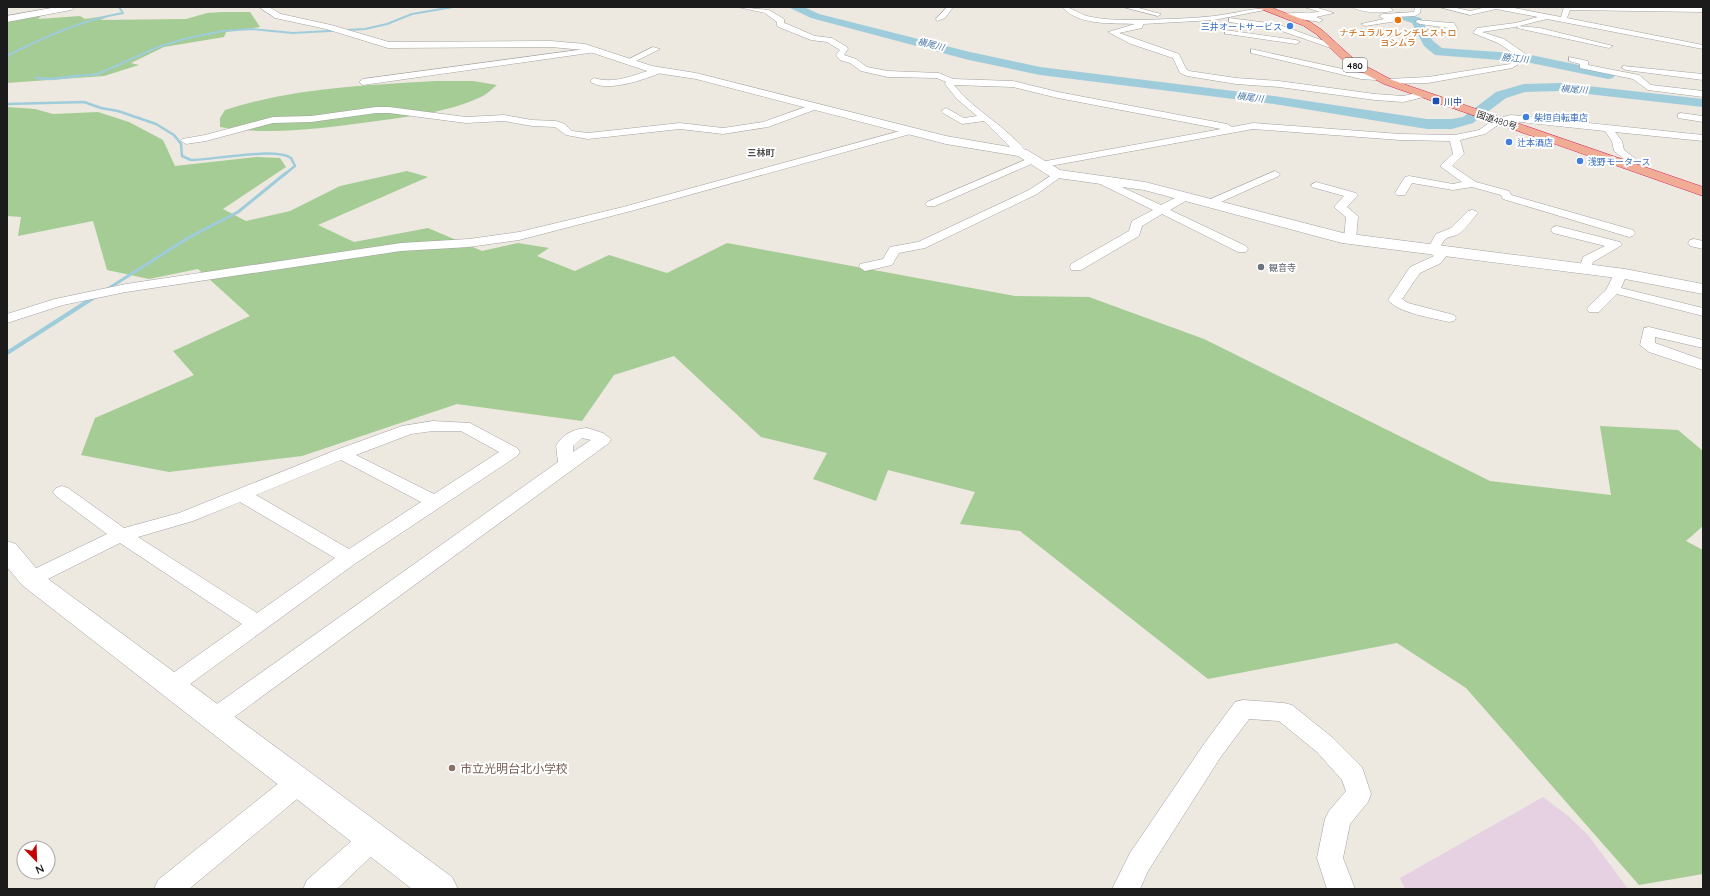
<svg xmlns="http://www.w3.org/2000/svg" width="1710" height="896" viewBox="0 0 1710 896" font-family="Quicksand,'Noto Sans JP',sans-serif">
  <rect width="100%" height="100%" fill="#ede8e0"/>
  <path fill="#e6d1e2" d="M 1543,797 L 1568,816 L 1588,835 L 1628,889 L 1405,889 L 1400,878 Z"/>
  <g fill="#a4cc94">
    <path d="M 224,12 L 250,12 L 260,27 L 226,32 L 224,37 L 164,47 L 131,63 L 139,65 L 104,76 L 7,83 L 7,22 L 42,15 L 38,19 L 80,16 L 85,19 L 112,15 L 100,20 L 186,19 L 207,13 Z"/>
    <path d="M 436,81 L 473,81 L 497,85 C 493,88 488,93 483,96 C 450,112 412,116 377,121 C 325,128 271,136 220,127 L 220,118 L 225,110 C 293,88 365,85 436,81 Z"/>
    <path d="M 7,107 L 35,109 L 53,114 L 98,112 L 129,122 L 163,140 L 175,166 L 257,157 L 280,158 L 286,167 L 223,209 L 246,221 L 290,211 L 340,186 L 407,171 L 428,177 L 318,225 L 354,242 L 428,228 L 482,251 L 518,243 L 549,248 L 537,256 L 575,271 L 609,255 L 667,273 L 727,243 L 1015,296 L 1089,297 L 1204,339 L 1490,481 L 1611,495 L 1600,426 L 1678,430 L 1703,451 L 1703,526 L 1686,541 L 1703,550 L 1703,874 L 1639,885 L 1466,688 L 1397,643 L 1208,679 L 1020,531 L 960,524 L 975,492 L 888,470 L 876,501 L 813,479 L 827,453 L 761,437 L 674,356 L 614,375 L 582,421 L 457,404 L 302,456 L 169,472 L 81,455 L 95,418 L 194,375 L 173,351 L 250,316 L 198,269 L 149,279 L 107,270 L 93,221 L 18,236 L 21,217 L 7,216 Z"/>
  </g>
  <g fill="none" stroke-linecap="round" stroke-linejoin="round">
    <g stroke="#9fccdb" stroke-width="2">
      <path d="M 7,56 C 44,37 82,20 123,13 L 119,7"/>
      <path d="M 68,77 L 98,74 L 158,47 L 188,38 L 223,31 L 251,29 L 293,33 L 365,29 L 387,24 L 412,14 L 453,7"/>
    </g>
    <g stroke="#9fccdb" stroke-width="2.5">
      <path d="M 36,78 L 51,79 L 78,76"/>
      <path d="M 7,104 L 84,102 L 101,108 L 118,111 L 156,124 L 174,135 L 181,144 L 182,156 L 191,160 C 213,160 275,147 291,158 L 295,166 L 285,174"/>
    </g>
    <g stroke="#9fccdb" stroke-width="3">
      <path d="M 106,290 L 188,238 L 238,212 L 286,173"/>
      <path d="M 95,297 L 96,296"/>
    </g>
    <path stroke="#9fccdb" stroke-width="4" d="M 7,353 L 96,296"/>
    <g fill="#9fccdb" fill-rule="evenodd">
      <path d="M 788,7 L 804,7 L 819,14 L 970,52 L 1040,67 L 1274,96 L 1427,119 L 1452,119 L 1463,117 L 1496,92 L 1524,84 L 1561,83 L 1703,99 L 1703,107 L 1561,91 L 1525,92 L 1506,98 L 1473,123 L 1452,129 L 1427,129 L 1274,104 L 1040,75 L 969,60 L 811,18 Z"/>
      <path d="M 1398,12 L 1421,18 L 1433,41 L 1442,48 L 1526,54 L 1608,71 L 1613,72 L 1615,75 L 1613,78 L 1608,79 L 1526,62 L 1435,55 L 1424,46 L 1412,23 L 1394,17 L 1392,15 Z"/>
    </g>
    <g stroke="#a2a2a2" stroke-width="1">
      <g id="minor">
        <path d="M 738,7 L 769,10 L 784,19 L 784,23 L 787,24 L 815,36 L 832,38 L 847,47 L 848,49 L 844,55 L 856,59 L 867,67 L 888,71 L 939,73 L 953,79 L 1013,81 L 1058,92 L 1227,124 L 1232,127 L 1253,123 L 1400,134 L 1455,135 L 1479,130 L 1495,119 L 1511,115 L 1703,135 L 1703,141 L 1615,132 L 1622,141 L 1624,150 L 1636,159 L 1624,167 L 1619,164 L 1624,159 L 1614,151 L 1612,141 L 1605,131 L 1511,121 L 1501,123 L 1485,134 L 1460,140 L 1464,154 L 1452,166 L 1476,182 L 1509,191 L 1511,195 L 1633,230 L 1635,233 L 1633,236 L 1629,237 L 1503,199 L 1501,195 L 1472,187 L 1453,190 L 1412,183 L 1405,195 L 1397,195 L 1395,193 L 1405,177 L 1409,176 L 1453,184 L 1462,182 L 1440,166 L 1453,154 L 1450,141 L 1400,140 L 1253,129 L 1039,168 L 1035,167 L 1034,165 L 1035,163 L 1221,129 L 1058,98 L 1013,87 L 954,85 C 974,111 1007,126 1027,153 L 1026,155 L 1018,155 L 984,121 L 962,124 L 943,113 L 941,111 L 946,108 L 964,118 L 977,116 L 957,99 L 945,84 L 946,82 L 937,78 L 888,77 L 861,71 L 850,63 L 840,60 L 836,55 L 840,50 L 827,42 L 811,40 L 781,28 L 777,26 L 777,22 L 765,13 Z"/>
        <path d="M 947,7 L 953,7 L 945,18 L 937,21 L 936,19 Z"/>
        <path d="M 1062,7 C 1072,7 1077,13 1087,16 C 1103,20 1121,20 1138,20 C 1163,19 1189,19 1214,16 C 1237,13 1258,7 1280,7 L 1214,20 L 1143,24 L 1142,28 L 1119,33 L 1179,54 L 1186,69 L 1189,71 L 1236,78 L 1279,81 L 1375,94 L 1403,96 L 1421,92 L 1425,95 L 1424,97 L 1403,102 L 1375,100 L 1279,87 L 1236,84 L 1187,76 L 1180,73 L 1173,58 L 1131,44 L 1108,32 L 1135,24 C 1111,23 1079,26 1062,7 Z"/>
        <path d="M 1123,7 L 1135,7 L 1161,14 L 1158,16 Z"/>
        <path d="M 1304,7 L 1315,7 L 1334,13 L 1316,17 L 1323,20 L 1319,22 C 1311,20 1286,18 1281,15 C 1285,12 1312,13 1320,12 Z"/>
        <path d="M 1352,7 L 1390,8 L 1393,10 C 1386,15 1359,12 1352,7 Z"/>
        <path d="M 1415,7 L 1421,7 L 1420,13 L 1415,16 L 1396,17 L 1397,21 L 1365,26 L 1361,24 L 1384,19 L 1379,16 L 1383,14 L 1414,12 Z"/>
        <path d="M 1439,7 L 1452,7 L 1470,11 L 1486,7 L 1509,7 L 1561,17 L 1564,7 L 1703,8 L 1703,12 L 1570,10 L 1567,18 L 1703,45 L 1703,49 L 1547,19 L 1515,27 L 1482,32 L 1504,39 L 1527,55 L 1527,59 L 1512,68 L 1428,83 L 1385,84 L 1384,82 L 1388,79 L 1428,77 L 1510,64 L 1519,57 L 1498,43 L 1473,33 L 1477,28 L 1515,23 L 1538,17 L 1496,9 L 1470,15 Z"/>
        <path d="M 1229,18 L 1277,24 L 1338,46 L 1331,48 L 1273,28 L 1229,22 Z"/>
        <path d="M 1417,20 L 1451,23 L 1454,23 L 1458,30 L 1454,32 L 1425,33 L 1421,31 L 1422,29 L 1449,28 L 1420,24 L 1416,22 Z"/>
        <path d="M 1518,26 L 1540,28 L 1613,46 L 1609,48 L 1517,28 Z"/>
        <path d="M 1225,30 L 1296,40 L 1300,42 L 1296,44 L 1228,34 L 1225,34 Z"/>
        <path d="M 653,47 L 660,49 L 630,64 L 623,62 Z"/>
        <path d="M 593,48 L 597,50 L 596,52 L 363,85 L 359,82 L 363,79 Z"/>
        <path d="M 1251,49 L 1361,73 L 1376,74 L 1380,77 L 1376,80 L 1361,79 L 1251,53 Z"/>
        <path d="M 1569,57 L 1588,61 L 1588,65 L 1639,75 L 1651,85 L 1703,91 L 1703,97 L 1648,90 L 1633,79 L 1580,68 L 1580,64 L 1569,61 Z"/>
        <path d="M 1623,66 L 1703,74 L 1703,80 L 1626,70 L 1622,68 Z"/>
        <path d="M 659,68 L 662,68 L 662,72 C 647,79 604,94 590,81 L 594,78 C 618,85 636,73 659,68 Z"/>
        <path d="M 814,104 L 819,107 L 817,109 L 768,127 L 723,134 L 680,129 L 588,139 L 566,135 L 555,127 L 532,126 L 504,121 L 466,123 L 389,113 L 376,113 L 311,122 L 273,123 L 206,141 L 186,144 L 181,141 L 182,139 L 205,135 L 273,117 L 311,116 L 376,107 L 389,107 L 466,117 L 504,115 L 532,120 L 556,121 L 565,124 L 572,131 L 588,133 L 680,123 L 723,128 L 763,122 Z"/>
        <path d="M 1681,113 L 1703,116 L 1703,122 L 1678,118 L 1678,114 Z"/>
        <path d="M 911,128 L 914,129 L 916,131 L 914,133 L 631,211 L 519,240 L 469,247 L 401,251 L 126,292 L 63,305 L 7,323 L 7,314 L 55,299 L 126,284 L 401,243 L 469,239 L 519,232 L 623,207 Z"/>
        <path d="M 1032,157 L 1036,158 L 1037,160 L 1036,162 L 935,206 L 927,206 L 925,204 L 927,202 Z"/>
        <path d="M 1058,171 L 1063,174 L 1062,176 L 1037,194 L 925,248 L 899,253 L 892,265 L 865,271 L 859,267 L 860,264 L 883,259 L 890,247 L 918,242 L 1029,190 Z"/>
        <path d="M 1275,171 L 1280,174 L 1279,176 L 1214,205 L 1210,206 L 1204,203 L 1206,201 Z"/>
        <path d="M 1100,177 L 1161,205 L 1181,195 L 1189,195 L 1191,197 L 1189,199 L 1170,210 L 1246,246 L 1248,249 L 1246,252 L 1238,252 L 1162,214 L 1142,226 L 1139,236 L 1081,270 L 1071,270 L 1070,267 L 1071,264 L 1129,231 L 1132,221 L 1153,210 L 1096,182 L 1095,180 Z"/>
        <path d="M 1316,182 L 1356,193 L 1358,195 L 1347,207 L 1358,216 L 1356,239 L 1354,242 L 1350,243 L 1344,239 L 1346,217 L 1334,207 L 1344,196 L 1312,187 L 1311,185 Z"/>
        <path d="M 1472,210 L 1476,211 L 1478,213 L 1476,215 C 1471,221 1466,228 1460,233 C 1450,240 1447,232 1440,248 L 1446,256 L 1441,263 L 1420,273 L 1402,299 L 1408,303 L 1454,315 L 1456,318 L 1454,321 L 1449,322 C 1433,318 1398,313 1388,300 L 1410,267 L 1434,256 L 1427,250 L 1436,234 L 1451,228 L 1468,211 Z"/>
        <path d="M 1557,226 L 1620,242 L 1622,245 L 1593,262 L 1590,272 L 1580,272 L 1579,269 L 1583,257 L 1605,246 L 1553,233 L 1551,230 L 1553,227 Z"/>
        <path d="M 1694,239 L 1703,241 L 1703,249 L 1690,246 L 1688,243 L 1690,240 Z"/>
        <path d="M 1618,275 L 1625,279 L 1621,288 L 1703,308 L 1703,316 L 1617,294 L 1599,312 L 1589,312 L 1587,309 L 1589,306 L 1606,290 L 1613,276 Z"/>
        <path d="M 1649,327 L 1703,340 L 1703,348 L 1655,337 L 1655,343 L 1703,360 L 1703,370 L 1649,352 L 1640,345 L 1644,328 Z"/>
        <path d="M 433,421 L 470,423 L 517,448 L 520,452 L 517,456 L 356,563 L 179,692 L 171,695 L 163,692 L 160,686 L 163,680 L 242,624 L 120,543 L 38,584 L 31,586 L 24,584 L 21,579 L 24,574 L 107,534 L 56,496 L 53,492 L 56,488 L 62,486 L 68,488 L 124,528 L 179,513 L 336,450 L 402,426 ZM 433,431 L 461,431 L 499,452 L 434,494 L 356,455 L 411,434 ZM 341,460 L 421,502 L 349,549 L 256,495 ZM 240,502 L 335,558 L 257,613 L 138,537 L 193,521 Z"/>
        <path d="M 587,428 L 603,433 L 611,439 L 609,443 L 223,725 L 215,728 L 207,725 L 203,718 L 207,711 L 558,462 L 556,446 C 563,434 573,429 587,428 ZM 582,438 L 591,440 L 573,452 L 573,446 Z"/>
        <path d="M 1243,700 L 1284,703 L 1292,705 L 1333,738 L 1362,767 L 1371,794 L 1368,802 L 1350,824 L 1343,858 L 1355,889 L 1327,889 L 1317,858 L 1325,819 L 1329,811 L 1346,791 L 1342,780 L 1317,752 L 1279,721 L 1249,719 L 1220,758 L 1148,871 L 1140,889 L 1112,889 L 1130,853 L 1204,744 L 1235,702 Z"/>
        <path d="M 299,771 L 308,774 L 311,782 L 308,790 L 189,889 L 154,889 L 158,880 L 290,774 Z"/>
        <path d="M 373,826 L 382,830 L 386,838 L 382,846 L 337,889 L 303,889 L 307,880 L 364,830 Z"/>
      </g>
    </g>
    <g stroke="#a2a2a2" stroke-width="1">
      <g id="tertiary">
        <path d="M 57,7 L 75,7 L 71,10 L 7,22 L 7,16 Z"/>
        <path d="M 259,7 L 269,7 L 281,14 L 331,25 L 389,42 L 551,41 L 585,44 L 652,66 L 696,73 L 946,136 L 1027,150 L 1060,170 L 1145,182 L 1343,233 L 1625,269 L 1703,284 L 1703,294 L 1625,279 L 1342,243 L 1144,190 L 1051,177 L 1018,156 L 946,144 L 696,79 L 650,72 L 584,50 L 551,47 L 388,48 L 326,29 L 275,18 Z"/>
        <path d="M 7,541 L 16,544 L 40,573 L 452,877 L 458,889 L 412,889 L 22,585 L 7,567 Z"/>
      </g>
    </g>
    <g stroke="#d5235d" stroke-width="1">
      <path id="trunk" d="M 1256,7 L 1269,7 L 1310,22 L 1322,30 L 1356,61 L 1392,80 L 1703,187 L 1703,196 L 1384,84 L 1348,65 L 1316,34 L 1304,26 Z"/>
    </g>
    <use href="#minor" fill="#fff" fill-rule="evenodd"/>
    <use href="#tertiary" fill="#fff" fill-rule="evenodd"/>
    <use href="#trunk" fill="#f1ac96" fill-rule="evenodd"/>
  </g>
  <circle fill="#e8710a" stroke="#fff" stroke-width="1.5" cx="1398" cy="20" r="4"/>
  <g fill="#3f7fe0" stroke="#fff" stroke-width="1.5">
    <circle cx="1290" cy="26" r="4"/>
    <circle cx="1526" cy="117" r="4"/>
    <circle cx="1509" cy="142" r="4"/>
    <circle cx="1580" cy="161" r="4"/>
  </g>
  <rect fill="#1a4fb4" stroke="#fff" stroke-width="1.5" x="1432" y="97" width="8" height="8" rx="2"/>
  <circle fill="#6b7280" stroke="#fff" stroke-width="1.5" cx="1261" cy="267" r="4"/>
  <circle fill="#8d6e63" stroke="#fff" stroke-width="1.5" cx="452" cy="768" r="4"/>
  <g text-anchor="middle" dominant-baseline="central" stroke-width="4" stroke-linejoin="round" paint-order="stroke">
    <g font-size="9" fill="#366cbe" stroke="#fff" text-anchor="start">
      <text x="1282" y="26" text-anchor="end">三井オートサービス</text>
      <text x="1534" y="117">柴垣自転車店</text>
      <text x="1517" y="142">辻本酒店</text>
      <text x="1588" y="161">浅野モータース</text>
    </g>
    <g font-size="9" fill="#c56008" stroke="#fff">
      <text x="1398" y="32">ナチュラルフレンチビストロ<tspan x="1398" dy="10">ヨシムラ</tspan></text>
    </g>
    <g font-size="9" font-style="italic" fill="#4877a9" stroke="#fff">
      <text transform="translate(931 44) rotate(14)">槇尾川</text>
      <text transform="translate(1515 58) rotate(5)">勝江川</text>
      <text transform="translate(1574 89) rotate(4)">槇尾川</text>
      <text transform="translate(1250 97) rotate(7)">槇尾川</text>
    </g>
    <rect fill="#fff" stroke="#5f5f5f" stroke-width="1" x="1343" y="58" width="24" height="14" rx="3"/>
    <g font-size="9" font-weight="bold" fill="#1b1b1b">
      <text x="1355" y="65">480</text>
    </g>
    <g font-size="9" fill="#164399" stroke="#fff" text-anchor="start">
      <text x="1444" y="101">川中</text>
    </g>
    <g font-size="9" fill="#1b1b1b" stroke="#fff">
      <text transform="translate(1497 120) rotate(18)">国道480号</text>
    </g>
    <g font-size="9" font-weight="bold" fill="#4e4e4e" stroke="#fff">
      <text x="761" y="152">三林町</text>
    </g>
    <g font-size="9" fill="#5b616d" stroke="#fff" text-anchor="start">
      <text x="1269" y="267">観音寺</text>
    </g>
    <g font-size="12" fill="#785e54" stroke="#fff" text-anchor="start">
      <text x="460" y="768">市立光明台北小学校</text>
    </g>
  </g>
  <rect width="1710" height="896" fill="none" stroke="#1b1b1b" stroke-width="16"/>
  <g transform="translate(36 860) rotate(157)"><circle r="19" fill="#ffffff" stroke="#a4a4a4"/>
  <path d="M0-3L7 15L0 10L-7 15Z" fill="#c50300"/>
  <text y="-6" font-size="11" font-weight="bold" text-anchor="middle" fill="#1b1b1b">N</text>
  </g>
</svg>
